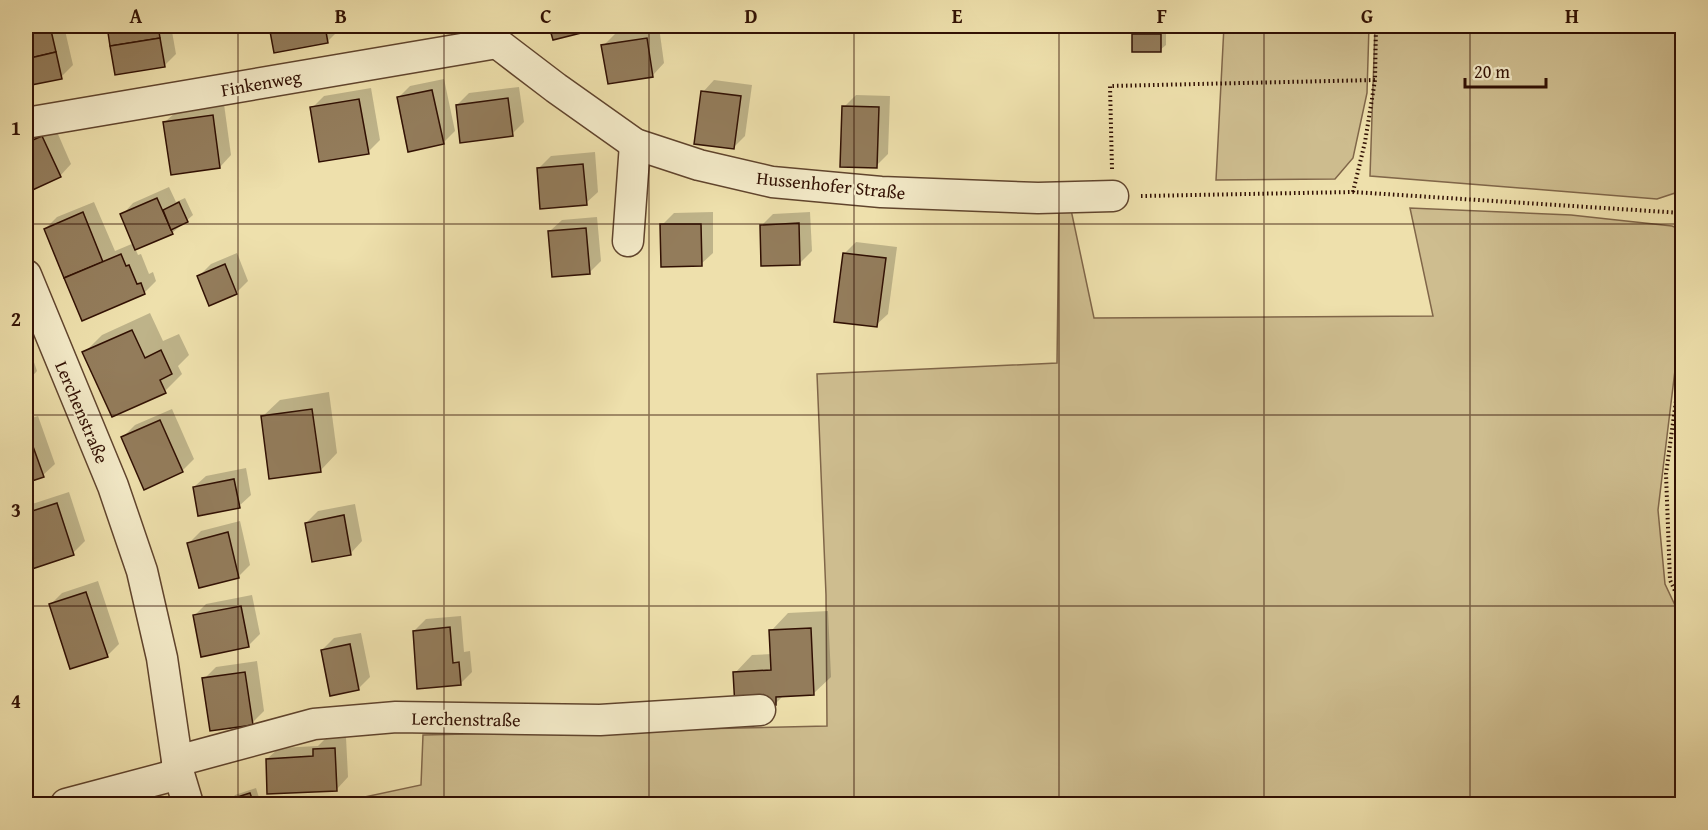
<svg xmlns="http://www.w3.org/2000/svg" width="1708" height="830" viewBox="0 0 1708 830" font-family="'Gentium Book Plus',serif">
  <rect width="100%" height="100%" fill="#eee0ac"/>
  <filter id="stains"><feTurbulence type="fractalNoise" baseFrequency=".00333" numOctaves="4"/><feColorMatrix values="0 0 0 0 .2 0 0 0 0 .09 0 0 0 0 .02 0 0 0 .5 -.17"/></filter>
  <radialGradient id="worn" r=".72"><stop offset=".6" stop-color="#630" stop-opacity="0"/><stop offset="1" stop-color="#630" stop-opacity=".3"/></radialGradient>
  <g fill="#cebd8f" stroke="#806649" stroke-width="1.5">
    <path d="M 1224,26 L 1369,26 L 1367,93 L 1353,158 L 1335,179 L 1216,180 Z"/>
    <path d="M 1375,26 L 1682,26 L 1682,186 L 1675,193 L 1657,199 L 1370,176 Z"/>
    <path d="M 1059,205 L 1070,205 L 1094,318 L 1433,316 L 1410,208 L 1571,215 L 1672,226 L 1682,230 L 1682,279 L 1676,362 L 1658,510 L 1665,584 L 1682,620 L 1682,804 L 332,804 L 421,785 L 423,735 L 827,726 L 826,595 L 817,374 L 1057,363 Z"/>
  </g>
  <g fill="#0003">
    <path d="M 26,26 L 64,26 L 73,65 L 61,77 L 26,85 Z"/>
    <path d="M 108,26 L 171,26 L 176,54 L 164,66 L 117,73 Z"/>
    <path d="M 271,26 L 338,26 L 339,30 L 327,42 L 276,51 Z"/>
    <path d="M 551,26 L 603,26 L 554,38 Z"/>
    <path d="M 659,27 L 664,63 L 653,75 L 603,46 L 615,34 Z"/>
    <path d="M 1139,29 L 1166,29 L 1166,45 L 1160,50 L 1134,35 Z"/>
    <path d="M 444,79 L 455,131 L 443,143 L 398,98 L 410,86 Z"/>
    <path d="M 714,80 L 752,85 L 745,136 L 733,148 L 703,92 Z"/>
    <path d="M 519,87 L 524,122 L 512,134 L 457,105 L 469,93 Z"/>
    <path d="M 371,88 L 380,140 L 368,152 L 312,108 L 324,96 Z"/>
    <path d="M 856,95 L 890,96 L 888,154 L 876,166 L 844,107 Z"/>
    <path d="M 224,104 L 231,155 L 220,167 L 165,122 L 177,111 Z"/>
    <path d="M 54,125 L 71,164 L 60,176 L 26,191 L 26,138 Z"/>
    <path d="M 595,152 L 598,192 L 586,203 L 539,168 L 551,156 Z"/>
    <path d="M 169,187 L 176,202 L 185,198 L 193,215 L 172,233 L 135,248 L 138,255 L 141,254 L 149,274 L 153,272 L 156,281 L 144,293 L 45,229 L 57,217 L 94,202 L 115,251 L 134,243 L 122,215 L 133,203 Z"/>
    <path d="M 713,212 L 713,253 L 701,264 L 662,225 L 674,213 Z"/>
    <path d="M 810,212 L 812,251 L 800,263 L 761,226 L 773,214 Z"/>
    <path d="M 597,217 L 601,261 L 589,273 L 550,231 L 562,220 Z"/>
    <path d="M 856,242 L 897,247 L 888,314 L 876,325 L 844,254 Z"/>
    <path d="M 237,253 L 248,281 L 236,293 L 199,276 L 211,264 Z"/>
    <path d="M 150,313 L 163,341 L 179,334 L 189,355 L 178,366 L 182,374 L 165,391 L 84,353 L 102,335 Z"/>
    <path d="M 26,339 L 37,371 L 26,383 Z"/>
    <path d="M 329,392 L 337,453 L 320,471 L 262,417 L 280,400 Z"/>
    <path d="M 172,409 L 194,459 L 182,471 L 123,437 L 135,425 Z"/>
    <path d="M 38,416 L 55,464 L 43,475 L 26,482 L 26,420 Z"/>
    <path d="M 246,468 L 251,495 L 239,506 L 194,487 L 206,476 Z"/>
    <path d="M 69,492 L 85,541 L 73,553 L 30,568 L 26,556 L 26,506 Z"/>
    <path d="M 355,504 L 362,541 L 351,553 L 306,523 L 318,511 Z"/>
    <path d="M 240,521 L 250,565 L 239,576 L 200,586 L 189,543 L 201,531 Z"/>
    <path d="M 98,581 L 119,644 L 107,656 L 51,604 L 62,593 Z"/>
    <path d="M 252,595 L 260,634 L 248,646 L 194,616 L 206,604 Z"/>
    <path d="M 828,611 L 831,677 L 813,694 L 784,695 L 775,704 L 735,673 L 752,655 L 772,654 L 771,631 L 788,613 Z"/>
    <path d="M 461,616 L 464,652 L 470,651 L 472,672 L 460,684 L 414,631 L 426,619 Z"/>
    <path d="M 361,633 L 370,677 L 358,689 L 322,650 L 334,638 Z"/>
    <path d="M 257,661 L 264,711 L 252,723 L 204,679 L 216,667 Z"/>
    <path d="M 346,737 L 348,777 L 337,789 L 267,759 L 279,748 L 318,746 L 326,738 Z"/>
    <path d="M 256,788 L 261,804 L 231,804 L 230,801 L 235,795 Z"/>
  </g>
  <g fill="#937c5b" stroke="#311003" stroke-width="1.5">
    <path d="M 44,26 L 50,26 L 56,52 L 26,59 L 26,29 Z"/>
    <path d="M 107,26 L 158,26 L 160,38 L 110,46 Z"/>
    <path d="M 269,26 L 325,26 L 328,43 L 274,53 Z"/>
    <path d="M 549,26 L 609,26 L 553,40 Z"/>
    <rect x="1132" y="34" width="29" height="18"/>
    <path d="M 160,38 L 165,67 L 115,75 L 110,46 Z"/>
    <path d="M 647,38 L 653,77 L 608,84 L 601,45 Z"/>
    <path d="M 56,52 L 62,79 L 26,86 L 26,59 Z"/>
    <path d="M 432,90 L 444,144 L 408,152 L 397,97 Z"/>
    <path d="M 701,91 L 741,96 L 734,149 L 694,144 Z"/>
    <path d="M 508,98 L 513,136 L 460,143 L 456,105 Z"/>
    <path d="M 359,99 L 369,154 L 319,162 L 310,107 Z"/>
    <path d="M 842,106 L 879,107 L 877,168 L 840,167 Z"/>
    <path d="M 213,115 L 220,168 L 171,175 L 163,122 Z"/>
    <path d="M 42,136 L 61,177 L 26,193 L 26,143 Z"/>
    <path d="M 583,164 L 587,205 L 540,209 L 537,168 Z"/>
    <path d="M 157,198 L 173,234 L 135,250 L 120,214 Z"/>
    <path d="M 179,202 L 188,222 L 171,230 L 163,210 Z"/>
    <path d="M 83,212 L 103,262 L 64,278 L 44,229 Z"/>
    <path d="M 799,223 L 800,265 L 761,266 L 760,225 Z"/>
    <path d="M 660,224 L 701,224 L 702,266 L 661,267 Z"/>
    <path d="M 586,228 L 590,274 L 552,277 L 548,231 Z"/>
    <path d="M 843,253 L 886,258 L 877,327 L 834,322 Z"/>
    <path d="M 121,254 L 126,266 L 129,265 L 137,284 L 141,283 L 145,294 L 82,321 L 64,278 Z"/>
    <path d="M 225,264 L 237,294 L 209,306 L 197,276 Z"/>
    <path d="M 132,330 L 145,358 L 161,350 L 172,374 L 160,380 L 166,393 L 112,417 L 82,352 Z"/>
    <path d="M 312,409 L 321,472 L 269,479 L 261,416 Z"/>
    <path d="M 160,420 L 183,472 L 144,490 L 121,437 Z"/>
    <path d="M 26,427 L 44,477 L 26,483 Z"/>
    <path d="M 234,479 L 240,508 L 198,516 L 193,487 Z"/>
    <path d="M 57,503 L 74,555 L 29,570 L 26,561 L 26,513 Z"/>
    <path d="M 344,515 L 351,555 L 312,562 L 305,523 Z"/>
    <path d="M 228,532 L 239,578 L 199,588 L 187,543 Z"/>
    <path d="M 86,592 L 108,657 L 70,669 L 49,604 Z"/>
    <path d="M 241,606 L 249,647 L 201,657 L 193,615 Z"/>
    <path d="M 450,627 L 453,663 L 459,662 L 461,685 L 417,689 L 413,631 Z"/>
    <path d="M 811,628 L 814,695 L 776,697 L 776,705 L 735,707 L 733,672 L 771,670 L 769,630 Z"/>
    <path d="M 350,644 L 359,690 L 330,696 L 321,650 Z"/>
    <path d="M 245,672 L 253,725 L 210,731 L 202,678 Z"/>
    <path d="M 335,748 L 337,791 L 267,794 L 266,759 L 313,756 L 313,749 Z"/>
    <path d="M 250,793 L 254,804 L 229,804 L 228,800 Z"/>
  </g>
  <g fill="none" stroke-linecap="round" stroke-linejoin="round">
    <g stroke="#60442d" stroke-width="33">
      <g id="street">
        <path d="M 489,26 L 497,43 L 556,88 L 635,144 L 699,165 L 772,182 L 881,192 L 1038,198 L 1113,196"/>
        <path d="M 26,123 L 497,43"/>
        <path d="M 628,241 L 635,144"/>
        <path d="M 26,275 L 113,486 L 142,571 L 162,658 L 179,774 L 188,804"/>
        <path d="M 177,761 L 314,724 L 396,717 L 600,720 L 760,710"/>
        <path d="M 66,804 L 179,774"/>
      </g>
    </g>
    <g stroke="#311003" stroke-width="4" stroke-dasharray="1.5 3" stroke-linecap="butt">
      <path d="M 1112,169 L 1110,86 L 1375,80"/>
      <path d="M 1353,192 L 1365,142 L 1375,80 L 1376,26"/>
      <path d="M 1141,196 L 1353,192 L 1682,213"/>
      <path d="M 1682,357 L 1666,474 L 1670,580 L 1682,606"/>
    </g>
    <use href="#street" stroke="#f4ebc9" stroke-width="30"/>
  </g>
  <path fill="none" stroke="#311003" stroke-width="1.5" stroke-opacity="0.55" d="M 238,26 L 238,804M 444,26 L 444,804M 649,26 L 649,804M 854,26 L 854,804M 1059,26 L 1059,804M 1264,26 L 1264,804M 1470,26 L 1470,804M 26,224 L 1682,224M 26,415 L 1682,415M 26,606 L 1682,606"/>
  <g text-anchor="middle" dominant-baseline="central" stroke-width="4.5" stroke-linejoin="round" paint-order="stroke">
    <g font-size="18" fill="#311003" stroke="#f4ebc9">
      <text transform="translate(261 83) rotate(-10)">Finkenweg</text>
      <text transform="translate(831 185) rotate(6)">Hussenhofer Straße</text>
      <text transform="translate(82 412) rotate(67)">Lerchenstraße</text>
      <text transform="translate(466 719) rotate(1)">Lerchenstraße</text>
    </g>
  </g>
  <rect width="1708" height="830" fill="none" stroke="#eee0ac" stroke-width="66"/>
  <path d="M1465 78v9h81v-9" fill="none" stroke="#311003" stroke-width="3"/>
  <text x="1474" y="78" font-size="18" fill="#311003" stroke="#f4ebc9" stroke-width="4.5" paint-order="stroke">20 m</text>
  <rect x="33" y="33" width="1642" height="764" fill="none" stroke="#311003" stroke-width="2"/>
  <g font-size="20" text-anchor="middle" font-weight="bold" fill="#311003">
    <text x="136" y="23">A</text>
    <text x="341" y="23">B</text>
    <text x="546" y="23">C</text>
    <text x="751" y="23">D</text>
    <text x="957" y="23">E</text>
    <text x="1162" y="23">F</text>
    <text x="1367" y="23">G</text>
    <text x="1572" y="23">H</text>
    <text x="16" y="135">1</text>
    <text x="16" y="326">2</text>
    <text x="16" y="517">3</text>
    <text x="16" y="708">4</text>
  </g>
  <rect width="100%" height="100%" filter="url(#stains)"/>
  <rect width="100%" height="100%" fill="url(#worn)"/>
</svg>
